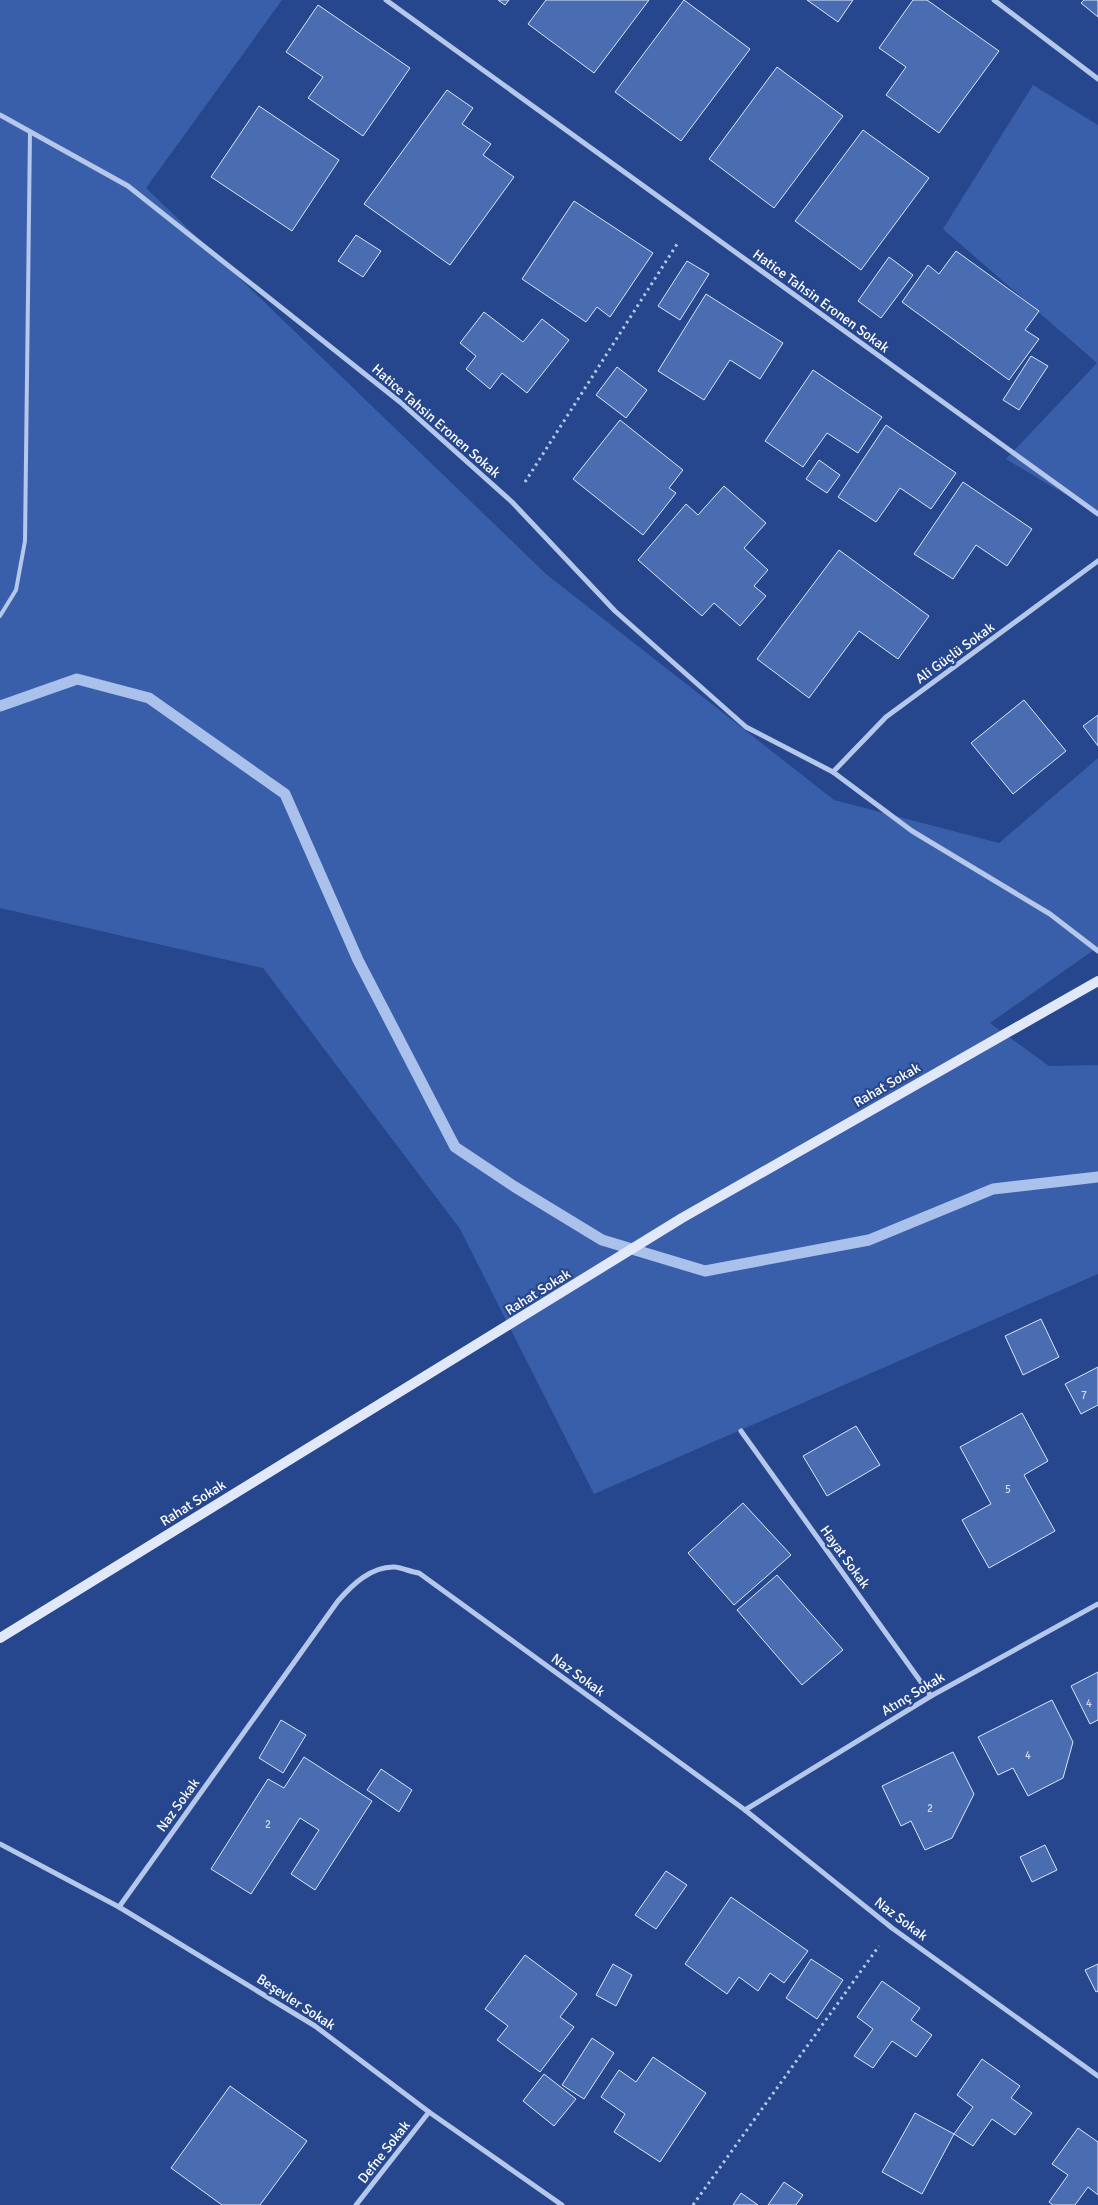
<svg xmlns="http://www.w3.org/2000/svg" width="1098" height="2205" viewBox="0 0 1098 2205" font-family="Signika,sans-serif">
  <rect width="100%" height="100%" fill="#26478d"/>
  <g fill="#3a5faa">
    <path d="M 0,0 L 282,0 L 146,188 L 546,574 L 834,800 L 999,843 L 1098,758 L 1098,947 L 990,1023 L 1049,1066 L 1098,1065 L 1098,1274 L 594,1494 L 460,1229 L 263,968 L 0,908 Z"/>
    <path d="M 1033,85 L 1098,125 L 1098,514 L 1006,459 L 1097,363 L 943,229 Z"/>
  </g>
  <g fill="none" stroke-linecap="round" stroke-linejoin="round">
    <path stroke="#aac1eb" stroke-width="11" d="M 0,706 L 77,679 L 149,698 L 285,794 L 358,960 L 455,1147 L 515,1187 L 602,1240 L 705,1271 L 869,1240 L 993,1189 L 1098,1177"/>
  </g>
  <g fill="#4a6db2" stroke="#dae4f8">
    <path d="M 498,0 L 509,0 L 505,5 Z"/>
    <path d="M 546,0 L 649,0 L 594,73 L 528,24 Z"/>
    <path d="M 684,0 L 750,49 L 681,141 L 615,92 Z"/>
    <path d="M 807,0 L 853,0 L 838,22 Z"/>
    <path d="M 913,0 L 927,0 L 999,51 L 939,133 L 886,95 L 906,67 L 879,48 Z"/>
    <path d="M 1084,0 L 1098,0 L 1098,17 L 1081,3 Z"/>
    <path d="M 318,5 L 410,68 L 363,136 L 308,98 L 323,77 L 286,52 Z"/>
    <path d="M 777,67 L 843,116 L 774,208 L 709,159 Z"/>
    <path d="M 447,90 L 473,108 L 462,124 L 491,144 L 483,155 L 514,177 L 450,265 L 364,204 Z"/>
    <path d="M 259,106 L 339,160 L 292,231 L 211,177 Z"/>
    <path d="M 863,130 L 929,178 L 861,270 L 795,221 Z"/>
    <path d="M 574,201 L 653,253 L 610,317 L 597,307 L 586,322 L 522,279 Z"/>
    <path d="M 356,235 L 381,251 L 363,277 L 338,261 Z"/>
    <path d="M 956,251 L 1039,311 L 1025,330 L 1039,339 L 1009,380 L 902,302 L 928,265 L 939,274 Z"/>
    <path d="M 889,257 L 913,275 L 881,318 L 858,301 Z"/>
    <path d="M 687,261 L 709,274 L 680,320 L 658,306 Z"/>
    <path d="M 706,294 L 783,343 L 760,379 L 730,360 L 704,400 L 658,371 Z"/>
    <path d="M 484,312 L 523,342 L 542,319 L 569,340 L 527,393 L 502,373 L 490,389 L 466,369 L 476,356 L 460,343 Z"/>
    <path d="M 1031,356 L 1048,366 L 1019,410 L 1003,400 Z"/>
    <path d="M 617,367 L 647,390 L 626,418 L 596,395 Z"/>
    <path d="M 813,370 L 882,417 L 858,453 L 827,433 L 803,467 L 765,441 Z"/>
    <path d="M 620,420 L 683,470 L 669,488 L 676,493 L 643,535 L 573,479 Z"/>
    <path d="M 886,425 L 956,473 L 931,509 L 900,488 L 876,522 L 838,497 Z"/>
    <path d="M 819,460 L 840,475 L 827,493 L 806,479 Z"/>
    <path d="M 963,482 L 1032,529 L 1007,566 L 976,545 L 953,579 L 914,554 Z"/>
    <path d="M 724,486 L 766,523 L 744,548 L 768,570 L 754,586 L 766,596 L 740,626 L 714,603 L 702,616 L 638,560 L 686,504 L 698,515 Z"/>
    <path d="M 839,550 L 929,616 L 898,659 L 859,631 L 809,698 L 757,659 Z"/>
    <path d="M 1024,700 L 1066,751 L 1013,794 L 971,743 Z"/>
    <path d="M 1098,715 L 1098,746 L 1083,726 Z"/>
    <path d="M 1041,1319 L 1059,1357 L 1023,1375 L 1005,1336 Z"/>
    <path d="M 1098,1367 L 1098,1405 L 1081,1414 L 1065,1384 Z"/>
    <path d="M 1022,1413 L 1048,1461 L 1024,1475 L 1055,1531 L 989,1568 L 962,1520 L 991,1504 L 960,1447 Z"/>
    <path d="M 856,1426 L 880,1465 L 827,1496 L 803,1456 Z"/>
    <path d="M 743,1503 L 791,1555 L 734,1605 L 688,1553 Z"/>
    <path d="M 777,1575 L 843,1650 L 802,1685 L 737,1610 Z"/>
    <path d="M 1098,1672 L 1098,1720 L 1090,1724 L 1071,1686 Z"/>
    <path d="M 1052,1700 L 1073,1742 L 1063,1778 L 1028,1796 L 1013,1768 L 998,1775 L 978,1737 Z"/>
    <path d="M 281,1720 L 306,1735 L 283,1773 L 259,1758 Z"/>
    <path d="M 953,1752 L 974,1794 L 952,1838 L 925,1850 L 911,1821 L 901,1826 L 882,1786 Z"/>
    <path d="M 304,1757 L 372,1801 L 315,1890 L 291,1874 L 319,1830 L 300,1818 L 251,1894 L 211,1869 L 268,1779 L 284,1788 Z"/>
    <path d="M 381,1769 L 412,1790 L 399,1812 L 367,1790 Z"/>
    <path d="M 1045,1845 L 1057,1870 L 1032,1882 L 1020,1857 Z"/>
    <path d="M 666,1871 L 687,1885 L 656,1929 L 635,1915 Z"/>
    <path d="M 731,1897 L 808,1951 L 784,1983 L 770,1973 L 758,1991 L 739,1977 L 727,1994 L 685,1964 Z"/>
    <path d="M 525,1955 L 577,1994 L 560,2017 L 574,2027 L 540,2072 L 497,2040 L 508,2026 L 485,2009 Z"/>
    <path d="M 811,1959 L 843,1980 L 817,2019 L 786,1998 Z"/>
    <path d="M 613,1964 L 632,1975 L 616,2006 L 596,1995 Z"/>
    <path d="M 1098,1964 L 1098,1991 L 1096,1992 L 1085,1970 Z"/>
    <path d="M 882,1981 L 920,2008 L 911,2020 L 932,2035 L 916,2057 L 892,2041 L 873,2068 L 854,2056 L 873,2029 L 857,2017 Z"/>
    <path d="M 592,2038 L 614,2053 L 584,2099 L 562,2085 Z"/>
    <path d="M 653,2057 L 706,2093 L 660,2162 L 614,2132 L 625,2114 L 601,2097 L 619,2070 L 636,2082 Z"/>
    <path d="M 982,2059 L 1020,2086 L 1011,2098 L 1032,2113 L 1015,2135 L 992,2119 L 973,2146 L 954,2134 L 973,2107 L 957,2095 Z"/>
    <path d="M 544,2074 L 576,2099 L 554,2126 L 523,2101 Z"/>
    <path d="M 230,2086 L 307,2141 L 260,2205 L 222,2205 L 171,2168 Z"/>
    <path d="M 915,2113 L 954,2134 L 922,2194 L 882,2172 Z"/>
    <path d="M 1078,2128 L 1098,2142 L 1098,2195 L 1088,2187 L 1075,2205 L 1053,2205 L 1049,2202 L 1068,2175 L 1052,2164 Z"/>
    <path d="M 784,2182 L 803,2195 L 796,2205 L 768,2205 Z"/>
    <path d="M 741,2193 L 758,2205 L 733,2205 Z"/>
  </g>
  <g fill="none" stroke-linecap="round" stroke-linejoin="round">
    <g stroke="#b5c7eb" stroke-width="3" stroke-dasharray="2.5 4" stroke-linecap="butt">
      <path d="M 525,482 L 679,241"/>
      <path d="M 693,2205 L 879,1946"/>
    </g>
    <path stroke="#b5c7eb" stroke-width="4" d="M 0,616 L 16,590 L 25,541 L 30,132"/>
    <g stroke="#b5c7eb" stroke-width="5">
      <path d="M 386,0 L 1098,514"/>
      <path d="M 994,0 L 1098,79"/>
      <path d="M 0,115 L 128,186 L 400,402 L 512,502 L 615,611 L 746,727 L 833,772 L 912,831 L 1050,914 L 1098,951"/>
      <path d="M 833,772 L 886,717 L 1098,561"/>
      <path d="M 741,1431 L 931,1696"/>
      <path d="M 745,1810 L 931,1696 L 1098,1604"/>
      <path d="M 0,1844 L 119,1907 L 315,2026 L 429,2112 L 562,2205"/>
      <path d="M 119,1907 L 338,1601 C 352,1585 371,1566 395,1567 C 403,1568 411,1572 419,1573 L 745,1810 L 892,1928 L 1098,2076"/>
      <path d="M 356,2205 L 429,2112"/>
    </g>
    <path stroke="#e0e8f9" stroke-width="10" d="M 0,1638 L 682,1218 L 1098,981"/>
  </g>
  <g text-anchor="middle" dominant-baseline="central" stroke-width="4.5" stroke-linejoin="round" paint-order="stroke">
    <g font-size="11" fill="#d2daec">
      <text x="1084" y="1395">7</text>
      <text x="1008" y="1489">5</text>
      <text x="1089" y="1703">4</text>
      <text x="1028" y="1755">4</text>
      <text x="930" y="1808">2</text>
      <text x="268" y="1824">2</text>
    </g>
    <g font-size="14" fill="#fff" stroke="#26478d">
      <text transform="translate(821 301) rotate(36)">Hatice Tahsin Eronen Sokak</text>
      <text transform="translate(436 421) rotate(41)">Hatice Tahsin Eronen Sokak</text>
      <text transform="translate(955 653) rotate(-36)">Ali Güçlü Sokak</text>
      <text transform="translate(887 1085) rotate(-30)">Rahat Sokak</text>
      <text transform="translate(538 1292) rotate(-32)">Rahat Sokak</text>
      <text transform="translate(193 1503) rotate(-32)">Rahat Sokak</text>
      <text transform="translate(845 1557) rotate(54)">Hayat Sokak</text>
      <text transform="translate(578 1675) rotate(36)">Naz Sokak</text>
      <text transform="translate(913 1694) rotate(-31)">Atınç Sokak</text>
      <text transform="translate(178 1805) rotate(-54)">Naz Sokak</text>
      <text transform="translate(901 1919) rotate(37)">Naz Sokak</text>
      <text transform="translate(296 2002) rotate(33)">Beşevler Sokak</text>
      <text transform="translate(384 2152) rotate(-52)">Defne Sokak</text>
    </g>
  </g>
</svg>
